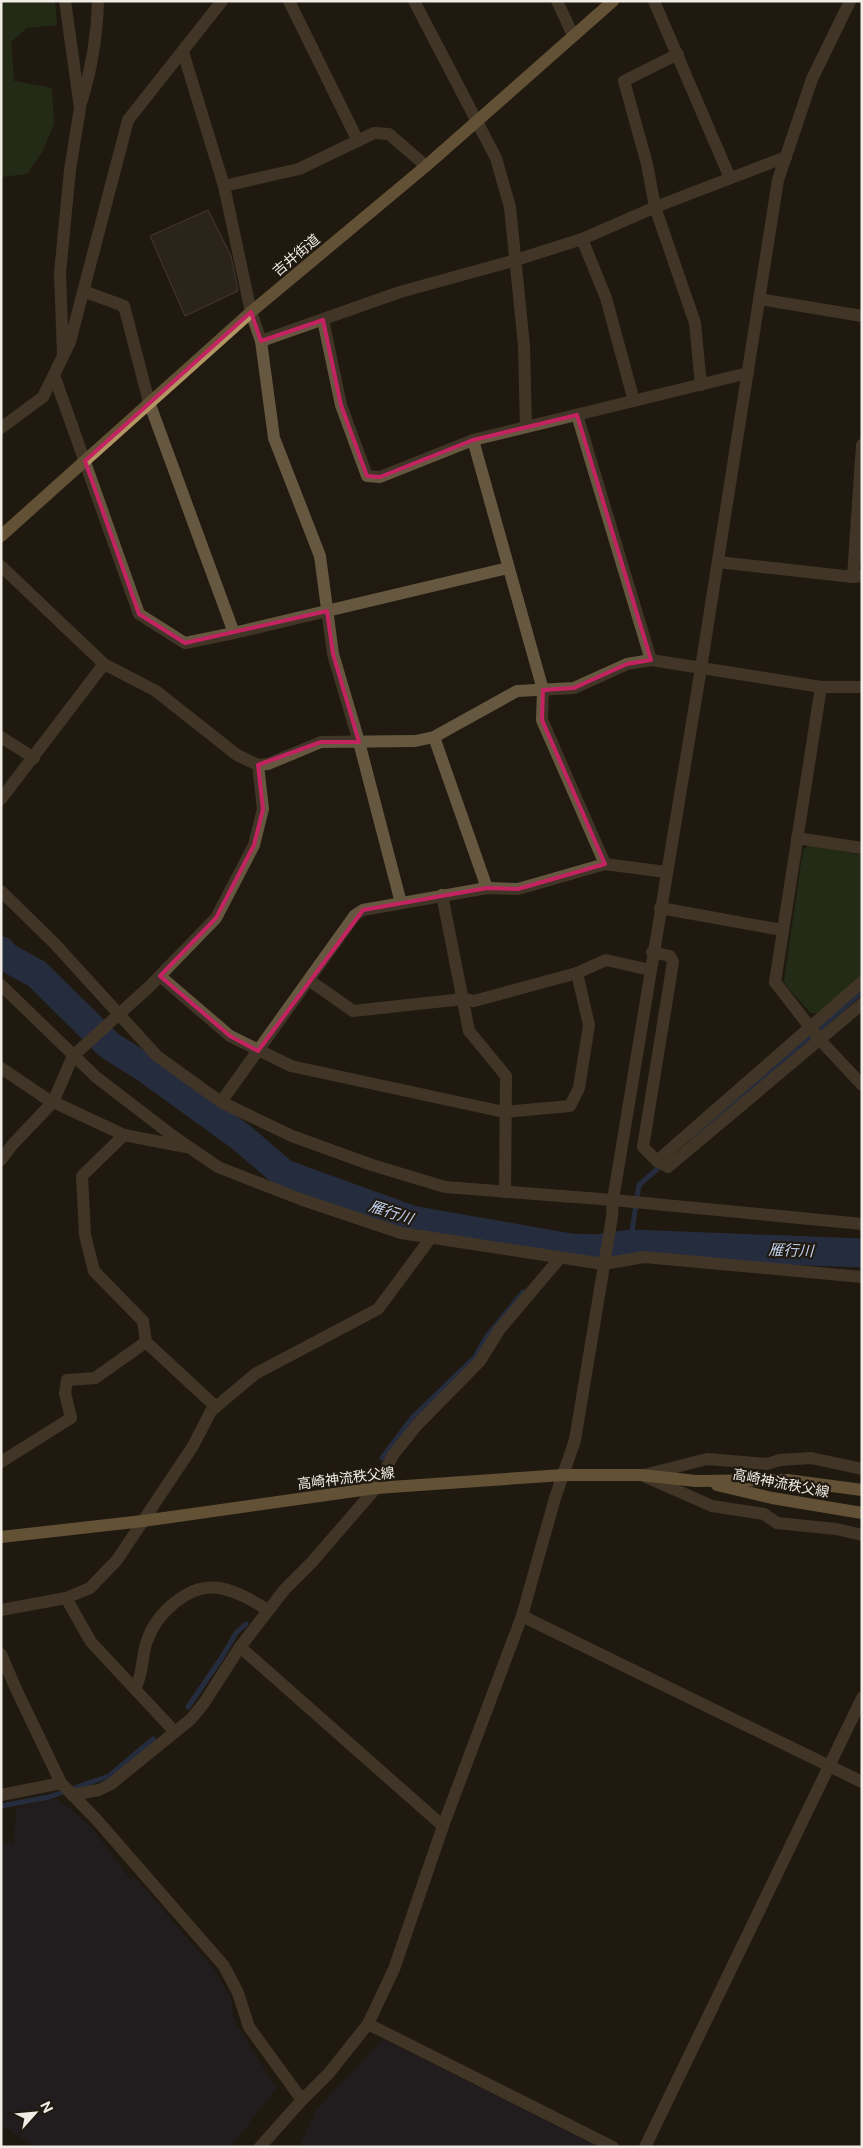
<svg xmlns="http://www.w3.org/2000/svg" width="863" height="2148" viewBox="0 0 863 2148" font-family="'Public Sans','Noto Sans JP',sans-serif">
  <rect width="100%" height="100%" fill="#211a10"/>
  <g fill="#231f2f">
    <path d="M 57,1798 L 91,1827 L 131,1880 L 135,1877 L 213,1968 L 230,1996 L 235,2022 L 276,2088 L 231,2147 L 37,2147 L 1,2126 L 1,1841 L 14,1845 L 16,1808 Z"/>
    <path d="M 383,2039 L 599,2147 L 299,2147 L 317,2109 Z"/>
  </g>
  <g fill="#26421e">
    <path d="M 1,1 L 55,1 L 57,25 L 27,28 L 11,42 L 14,81 L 52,88 L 54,124 L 42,152 L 27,174 L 1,177 Z"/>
    <path d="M 809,845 L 862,855 L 862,975 L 818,1013 L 811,1013 L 788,988 L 784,981 L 803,850 Z"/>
  </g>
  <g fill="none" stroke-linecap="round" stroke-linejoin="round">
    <g stroke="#2c4476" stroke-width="5">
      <path d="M 692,1139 L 862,992"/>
      <path d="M 630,1244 L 639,1185 L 663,1164"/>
      <path d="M 555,1256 L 563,1246"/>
      <path d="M 382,1458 L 412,1418 L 475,1357 L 487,1336 L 523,1292"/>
      <path d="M 188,1707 L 222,1657 L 236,1633 L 246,1624"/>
      <path d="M 1,1806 L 49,1797 L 109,1776 L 153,1739"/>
    </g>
    <path stroke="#2c4476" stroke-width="29" d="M 1,951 L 6,957 L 37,974 L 110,1046 L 144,1067 L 241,1137 L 284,1174 L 411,1220 L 570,1248 L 596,1249 L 630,1244 L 862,1253"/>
  </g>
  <path fill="#393126" stroke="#6c6357" d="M 208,210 L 231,256 L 238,291 L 185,316 L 150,236 Z"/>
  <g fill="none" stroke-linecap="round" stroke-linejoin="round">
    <g stroke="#665840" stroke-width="12">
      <path d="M 289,1 L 358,141"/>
      <path d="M 414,1 L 496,158 L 510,207 L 524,346 L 526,427"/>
      <path d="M 557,1 L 573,35"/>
      <path d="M 654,1 L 730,178"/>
      <path d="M 183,52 L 224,186 L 251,312 L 261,341 L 274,438 L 320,556 L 333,654 L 359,742 L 401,903"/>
      <path d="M 678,54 L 624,81 L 647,164 L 655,207 L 695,323 L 701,385"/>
      <path d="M 81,103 C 92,68 97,38 98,1"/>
      <path d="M 224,186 L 299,169 L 374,133 L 389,134 L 426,166"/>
      <path d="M 582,239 L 606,298 L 634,401"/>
      <path d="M 83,291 L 124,306 L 149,402 L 234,633"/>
      <path d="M 759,299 L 862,316"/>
      <path d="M 323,320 L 341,405 L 367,476 L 380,477 L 473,440 L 748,373"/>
      <path d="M 261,341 L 400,292 L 516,260 L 582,239 L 658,206 L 786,157"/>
      <path d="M 63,354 L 60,273 L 70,170 L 80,108 L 65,1"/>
      <path d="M 54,375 L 139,614 L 185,643 L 234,633 L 508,568"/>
      <path d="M 577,415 L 651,660"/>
      <path d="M 1,428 L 43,397 L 70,342 L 128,120 L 222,1"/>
      <path d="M 473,440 L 543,690 L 542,720 L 605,864"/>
      <path d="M 718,562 L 853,577 L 862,576"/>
      <path d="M 1,566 L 104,664 L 156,691 L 237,755 L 258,765 L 263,809 L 254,845 L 216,918 L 150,986 L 73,1056 L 53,1102 L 13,1144 L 1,1160"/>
      <path d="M 853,577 L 862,445"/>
      <path d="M 821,687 L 775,982 L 820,1040 L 862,1085"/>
      <path d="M 1,737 L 34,758"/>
      <path d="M 434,737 L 487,888"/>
      <path d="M 258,765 L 268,764 L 321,742 L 415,741 L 434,737 L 517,691 L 574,688 L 627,664 L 651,660 L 821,687 L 862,687"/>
      <path d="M 1,799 L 104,664"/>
      <path d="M 797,838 L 862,848"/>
      <path d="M 1,891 L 55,944 L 157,1056 L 221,1102 L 292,1136 L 372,1165 L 445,1187 L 613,1200 L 862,1224"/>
      <path d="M 442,895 L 469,1031 L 506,1076 L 505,1192"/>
      <path d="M 660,908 L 782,930"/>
      <path d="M 652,952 L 670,956 L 673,962 L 643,1147 L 657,1161 L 668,1167 L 862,1004"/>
      <path d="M 577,973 L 606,960 L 650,970"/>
      <path d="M 160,976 L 230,1036 L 291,1066 L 504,1112 L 570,1106 L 579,1088 L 589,1025 L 577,973 L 474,1001 L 463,999 L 353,1011 L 309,980"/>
      <path d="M 1,985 L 96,1077 L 173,1136 L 218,1167 L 300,1199 L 401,1233 L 603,1264 L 644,1257 L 862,1277"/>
      <path d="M 1,1068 L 47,1099 L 124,1135 L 186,1147"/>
      <path d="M 221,1102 L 355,915 L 363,910 L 487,888 L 518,889 L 605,864 L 666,872"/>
      <path d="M 124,1135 L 82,1176 L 85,1235 L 94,1271 L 143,1321 L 146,1342 L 216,1407"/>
      <path d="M 657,1161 L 862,982"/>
      <path d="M 1,1462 L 71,1418 L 65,1393 L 67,1380 L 95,1378 L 146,1342"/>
      <path d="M 644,1475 L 707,1459 L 767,1464 L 780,1460 L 811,1458 L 862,1469"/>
      <path d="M 646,1477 L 712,1506 L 764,1514 L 777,1523 L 836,1529 L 862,1535"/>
      <path d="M 66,1598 L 91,1642 L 175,1732"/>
      <path d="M 1,1610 L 66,1598 L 90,1588 L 117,1560 L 193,1446 L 211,1411 L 255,1374 L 378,1309 L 430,1239"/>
      <path d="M 522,1616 L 862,1782"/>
      <path d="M 240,1647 L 443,1826"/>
      <path d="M 1,1654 L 16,1689 L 61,1783 L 96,1819 L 224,1966 L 238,1993 L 249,2027 L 302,2100"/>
      <path d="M 135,1689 C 144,1672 141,1657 147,1641 C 156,1614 188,1583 219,1588 C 237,1591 253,1601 268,1610"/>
      <path d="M 1,1795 L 61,1783"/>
      <path d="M 72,1795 L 99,1790 L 111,1784 L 191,1719 L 204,1703 L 240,1647 L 285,1589 L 312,1562 L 376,1488 L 393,1455 L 417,1425 L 480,1361 L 499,1330 L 560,1258"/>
      <path d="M 368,2024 L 613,2147"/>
      <path d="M 260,2147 L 302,2100 L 329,2073 L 368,2024 L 394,1969 L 443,1826 L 522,1616 L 555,1498 L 575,1440 L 612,1217 L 613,1200 L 701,668 L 778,180 L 812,79 L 850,1"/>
      <path d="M 645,2147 L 862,1698"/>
    </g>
    <g stroke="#b29663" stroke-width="12">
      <path d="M 1,536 L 251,312 L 426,166 L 613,1"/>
      <path d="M 717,1485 L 772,1498 L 862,1513"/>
      <path d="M 1,1537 L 143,1521 L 376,1488 L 563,1475 L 641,1475 L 696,1481 L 787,1480 L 862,1490"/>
    </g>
  </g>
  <path d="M0 0H863V2148H0ZM 251,312 L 261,341 L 323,320 L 341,405 L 367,476 L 380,477 L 473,440 L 577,415 L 651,660 L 627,664 L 574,688 L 543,690 L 542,720 L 605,864 L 518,889 L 487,888 L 363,910 L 258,1051 L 230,1036 L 160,976 L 216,918 L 254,845 L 263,809 L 258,765 L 321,742 L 359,742 L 333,654 L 327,611 L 185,643 L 139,614 L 85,461 Z" fill="#211a10" fill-opacity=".55" fill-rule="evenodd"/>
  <path fill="none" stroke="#c42362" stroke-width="4" stroke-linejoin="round" d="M 251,312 L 261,341 L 323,320 L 341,405 L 367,476 L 380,477 L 473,440 L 577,415 L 651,660 L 627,664 L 574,688 L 543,690 L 542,720 L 605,864 L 518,889 L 487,888 L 363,910 L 258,1051 L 230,1036 L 160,976 L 216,918 L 254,845 L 263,809 L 258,765 L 321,742 L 359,742 L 333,654 L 327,611 L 185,643 L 139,614 L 85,461 Z"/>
  <g text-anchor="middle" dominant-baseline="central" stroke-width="4.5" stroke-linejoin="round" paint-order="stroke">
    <g font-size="14" fill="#f1ece5" stroke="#211a10">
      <text transform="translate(296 255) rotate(-40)">吉井街道</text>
      <text transform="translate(346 1478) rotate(-7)">高崎神流秩父線</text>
      <text transform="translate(781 1483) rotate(11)">高崎神流秩父線</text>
    </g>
    <g font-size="15" font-style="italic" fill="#c3d3f3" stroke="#211a10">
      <text transform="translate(391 1212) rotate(18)">雁行川</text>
      <text transform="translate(791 1250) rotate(2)">雁行川</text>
    </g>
  </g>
  <rect width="863" height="2148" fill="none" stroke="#f1ece5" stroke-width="5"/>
  <g transform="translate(35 2113) rotate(63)" stroke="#211a10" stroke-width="4" paint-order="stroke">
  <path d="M0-4L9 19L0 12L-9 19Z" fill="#f1ece5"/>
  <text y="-8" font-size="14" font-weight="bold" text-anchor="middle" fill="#f1ece5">N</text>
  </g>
</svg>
